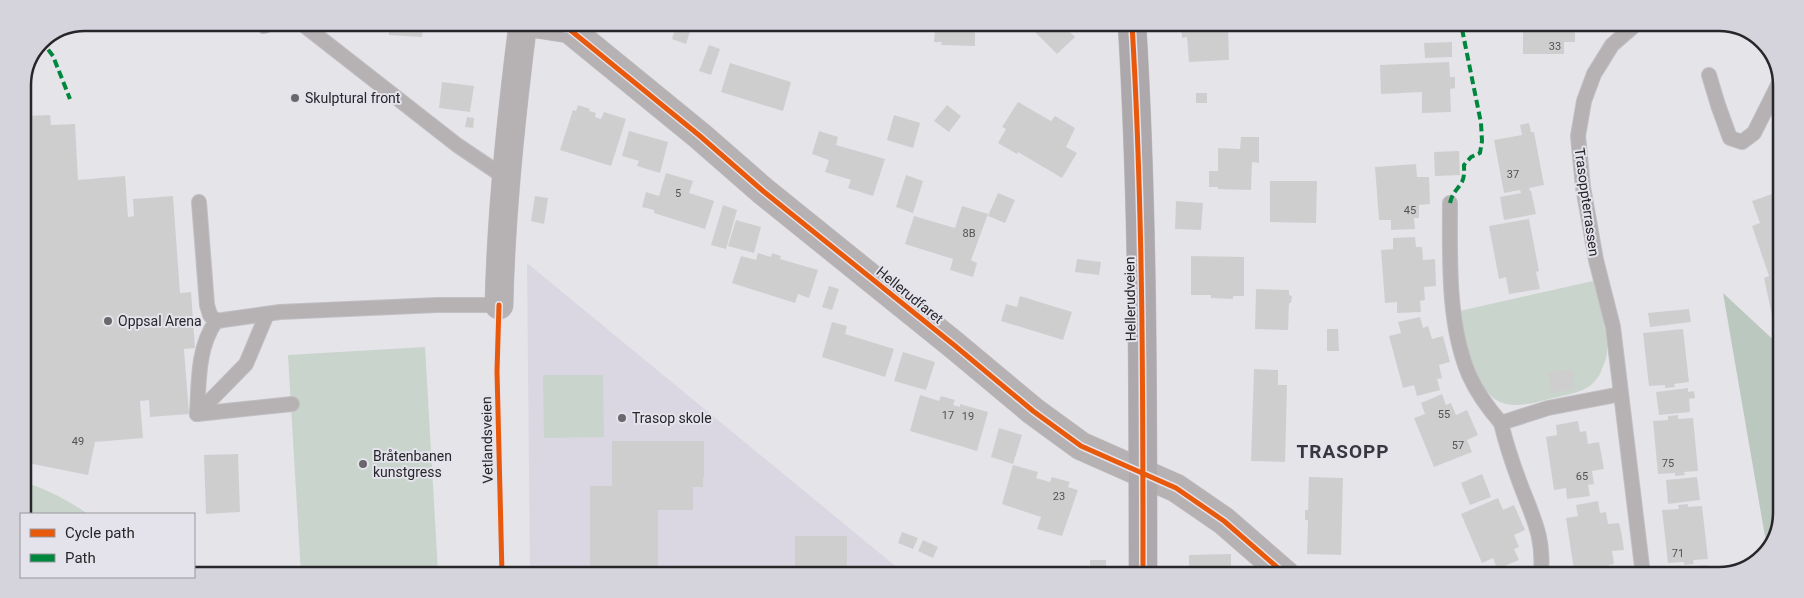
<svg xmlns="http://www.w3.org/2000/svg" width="1804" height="598" viewBox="0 0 1804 598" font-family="Roboto,sans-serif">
  <rect width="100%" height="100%" fill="#e5e4e9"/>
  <path fill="#dad7e2" d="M 527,263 L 905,574 L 530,574 Z"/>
  <g fill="#c8d4cc">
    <path d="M 1593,281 C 1598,301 1608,331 1607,351 C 1607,356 1605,362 1603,366 C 1595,393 1572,393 1549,399 C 1530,404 1507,411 1491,396 C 1472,376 1465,338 1460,311 Z"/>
    <path d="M 425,347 L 438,573 L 301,574 L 288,355 Z"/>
    <path d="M 543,375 L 603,375 L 604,437 L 544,438 Z"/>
    <path d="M 23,482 C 47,489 67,500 88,514 L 23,514 Z"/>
  </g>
  <path fill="#bbc8bf" d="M 1723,293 L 1780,346 L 1779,530 L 1767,548 Z"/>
  <g fill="#cfcecf">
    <path d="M 359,23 L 450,23 L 449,30 L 423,28 L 422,37 L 389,35 L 389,32 L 358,31 Z"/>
    <path d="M 693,23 L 686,44 L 672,39 L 675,29 L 656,24 Z"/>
    <path d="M 942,24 L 975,24 L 975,46 L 941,45 L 942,42 L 934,42 L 935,30 L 942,30 Z"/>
    <path d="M 1027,24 L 1062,24 L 1075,37 L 1057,54 Z"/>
    <path d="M 1187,24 L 1228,24 L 1229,60 L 1189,62 L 1187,37 L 1182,38 L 1181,26 Z"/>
    <path d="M 1523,24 L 1575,24 L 1575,42 L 1564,42 L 1564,54 L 1523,54 Z"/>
    <path d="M 1452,42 L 1452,57 L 1425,58 L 1424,43 Z"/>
    <path d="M 709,45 L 720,49 L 711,75 L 699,71 Z"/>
    <path d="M 1449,62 L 1450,77 L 1455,77 L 1455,88 L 1450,89 L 1451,112 L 1422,113 L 1422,92 L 1381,94 L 1380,65 Z"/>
    <path d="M 730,63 L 791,82 L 783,111 L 721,92 Z"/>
    <path d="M 442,82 L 474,86 L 470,112 L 439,108 Z"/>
    <rect x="1196" y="93" width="11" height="10"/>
    <path d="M 1018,102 L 1051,121 L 1055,116 L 1075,128 L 1066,147 L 1077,153 L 1062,178 L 1018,152 L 1017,154 L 998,143 L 1006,129 L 1002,127 Z"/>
    <path d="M 578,105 L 590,109 L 589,111 L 596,113 L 595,117 L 601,119 L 604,112 L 626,119 L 611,166 L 560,150 L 573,110 L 576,111 Z"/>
    <path d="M 947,105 L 961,116 L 949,132 L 934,121 Z"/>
    <path d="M 50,115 L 51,125 L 75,124 L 78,180 L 125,176 L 128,217 L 134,216 L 133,199 L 173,196 L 180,293 L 191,292 L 195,348 L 184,349 L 189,414 L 150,417 L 149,400 L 140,401 L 143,438 L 95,442 L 88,475 L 23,462 L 23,116 Z"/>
    <path d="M 894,115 L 920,123 L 913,148 L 887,140 Z"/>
    <path d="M 467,117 L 474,118 L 473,128 L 465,127 Z"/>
    <path d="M 1529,123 L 1531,132 L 1534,132 L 1544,185 L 1529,188 L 1530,191 L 1531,191 L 1536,214 L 1504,220 L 1500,197 L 1521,193 L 1520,190 L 1504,193 L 1494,140 L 1522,135 L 1520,125 Z"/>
    <path d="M 629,131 L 668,142 L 660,173 L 637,166 L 639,161 L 622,156 Z"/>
    <path d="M 819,131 L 838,137 L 836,145 L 885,159 L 873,196 L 848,188 L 851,180 L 825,172 L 829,160 L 812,154 Z"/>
    <path d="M 1241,137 L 1259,137 L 1259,163 L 1252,162 L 1251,190 L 1218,189 L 1218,187 L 1209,187 L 1209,171 L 1218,171 L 1218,148 L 1240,149 Z"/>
    <path d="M 1459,151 L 1460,175 L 1435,176 L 1434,152 Z"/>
    <path d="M 1416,164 L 1417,177 L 1429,177 L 1430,204 L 1419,205 L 1419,218 L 1414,218 L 1415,229 L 1391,230 L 1391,220 L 1379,220 L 1375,167 Z"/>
    <path d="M 666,173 L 693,181 L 689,193 L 714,201 L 705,229 L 654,213 L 654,210 L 642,207 L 646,192 L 659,196 Z"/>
    <path d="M 906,175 L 923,181 L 913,213 L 896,207 Z"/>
    <path d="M 1270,181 L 1317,181 L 1316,223 L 1270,222 Z"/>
    <path d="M 1781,191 L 1780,320 L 1773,320 L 1764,278 L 1769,276 L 1752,226 L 1760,223 L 1752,201 Z"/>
    <path d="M 998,193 L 1015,200 L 1005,223 L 988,216 Z"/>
    <path d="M 535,196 L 548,198 L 544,224 L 531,221 Z"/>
    <path d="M 1176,201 L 1203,203 L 1201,230 L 1175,229 Z"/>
    <path d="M 723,205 L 737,210 L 726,249 L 711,245 Z"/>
    <path d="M 962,206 L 988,214 L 971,260 L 977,263 L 973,277 L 950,270 L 953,259 L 905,244 L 914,216 L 955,228 Z"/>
    <path d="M 1529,219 L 1539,271 L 1536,272 L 1540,289 L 1509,294 L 1506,277 L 1499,279 L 1489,226 Z"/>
    <path d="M 736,220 L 761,227 L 754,253 L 728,246 Z"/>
    <path d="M 1415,237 L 1416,247 L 1422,247 L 1423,260 L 1435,259 L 1436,286 L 1424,287 L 1425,300 L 1420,301 L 1421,312 L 1397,313 L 1397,302 L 1385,303 L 1381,250 L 1393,249 L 1393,238 Z"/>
    <path d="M 758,253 L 771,257 L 772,253 L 781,256 L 780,259 L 818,270 L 809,298 L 798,294 L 795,303 L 732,283 L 741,256 L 756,260 Z"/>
    <path d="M 1191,256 L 1244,257 L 1244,296 L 1233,296 L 1233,299 L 1211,298 L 1211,295 L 1191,295 Z"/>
    <path d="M 1077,259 L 1101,262 L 1099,275 L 1075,272 Z"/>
    <path d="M 829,286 L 839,289 L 832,310 L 822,307 Z"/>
    <path d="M 1256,289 L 1289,290 L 1289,295 L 1292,296 L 1291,303 L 1289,303 L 1288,330 L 1255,329 Z"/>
    <path d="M 1020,296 L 1072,312 L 1063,340 L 1001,321 L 1006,304 L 1017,307 Z"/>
    <path d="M 1689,309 L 1691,322 L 1650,327 L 1648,313 Z"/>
    <path d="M 1420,317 L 1423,328 L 1428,326 L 1432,339 L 1443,336 L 1450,362 L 1439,365 L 1442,378 L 1437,379 L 1440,390 L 1417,396 L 1414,385 L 1403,388 L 1389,336 L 1401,333 L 1398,322 Z"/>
    <path d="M 832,322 L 847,326 L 845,334 L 894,349 L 885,377 L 822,357 Z"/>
    <path d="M 1327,329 L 1338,329 L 1339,351 L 1327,351 Z"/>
    <path d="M 1683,329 L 1689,382 L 1674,384 L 1675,387 L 1665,388 L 1665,385 L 1649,386 L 1643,333 Z"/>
    <path d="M 903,352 L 935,362 L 926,390 L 894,381 Z"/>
    <path d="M 1254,369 L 1278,370 L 1278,385 L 1287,385 L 1285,462 L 1251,461 Z"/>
    <path d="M 1572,369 L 1575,389 L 1551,393 L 1548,372 Z"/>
    <path d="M 1688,388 L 1688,392 L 1694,391 L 1695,398 L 1689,399 L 1690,412 L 1659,415 L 1656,392 Z"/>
    <path d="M 1442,394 L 1446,405 L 1451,403 L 1456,415 L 1467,410 L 1478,435 L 1467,440 L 1472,452 L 1434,467 L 1414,418 L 1425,414 L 1421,403 Z"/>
    <path d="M 920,395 L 939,401 L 941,396 L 955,400 L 953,405 L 960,407 L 960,404 L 988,412 L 977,451 L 910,431 Z"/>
    <path d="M 1678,415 L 1678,419 L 1693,418 L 1698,471 L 1684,472 L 1685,475 L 1675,476 L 1675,473 L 1658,474 L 1653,421 L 1668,420 L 1668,416 Z"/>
    <path d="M 1578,421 L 1580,432 L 1586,431 L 1588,444 L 1599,442 L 1604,469 L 1592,471 L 1594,484 L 1588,485 L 1590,496 L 1567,499 L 1566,488 L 1554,490 L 1546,437 L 1557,435 L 1556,425 Z"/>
    <path d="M 999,428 L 1022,435 L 1013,464 L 991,457 Z"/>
    <path d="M 612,441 L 704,441 L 704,477 L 703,477 L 703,487 L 693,487 L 693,510 L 658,510 L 658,574 L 590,574 L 590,486 L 612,486 Z"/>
    <path d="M 238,454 L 240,512 L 206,514 L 204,455 Z"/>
    <path d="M 1013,465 L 1038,472 L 1036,478 L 1050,482 L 1052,477 L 1070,482 L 1068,487 L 1078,490 L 1062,536 L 1037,529 L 1041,517 L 1002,504 Z"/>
    <path d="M 1482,474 L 1491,497 L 1470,505 L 1461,483 Z"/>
    <path d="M 1309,477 L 1343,478 L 1341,555 L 1307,554 L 1308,520 L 1305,520 L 1305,510 L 1308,510 Z"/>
    <path d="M 1697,477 L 1700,500 L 1668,504 L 1666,480 Z"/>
    <path d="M 1498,498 L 1503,510 L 1514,505 L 1525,530 L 1514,535 L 1519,547 L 1514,549 L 1519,560 L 1497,569 L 1493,558 L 1482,563 L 1461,514 Z"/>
    <path d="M 1598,501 L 1600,513 L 1606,512 L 1608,524 L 1619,523 L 1622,536 L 1624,550 L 1612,551 L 1614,564 L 1609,565 L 1610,575 L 1587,575 L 1586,569 L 1574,570 L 1566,518 L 1578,516 L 1576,505 Z"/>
    <path d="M 1688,504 L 1688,507 L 1702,506 L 1708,559 L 1693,560 L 1694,564 L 1684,565 L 1684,562 L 1668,563 L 1662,510 L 1679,509 L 1678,505 Z"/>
    <path d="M 902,532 L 918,538 L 913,549 L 898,543 Z"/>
    <rect x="795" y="536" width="52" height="38"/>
    <path d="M 923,540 L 938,547 L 933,558 L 918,551 Z"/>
    <path d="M 1231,554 L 1231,575 L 1189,575 L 1189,555 Z"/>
    <rect x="1090" y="560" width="16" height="15"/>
    <path d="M 1707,565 L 1708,575 L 1676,575 L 1675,568 Z"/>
  </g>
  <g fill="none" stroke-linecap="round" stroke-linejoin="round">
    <g stroke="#c0bfc2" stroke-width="16">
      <g id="lane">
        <path d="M 263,23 L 264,26 L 273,23"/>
        <path d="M 301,23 L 457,145 L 506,178"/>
        <path d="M 1635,25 L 1612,45 L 1594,74 L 1584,101 L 1578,136 L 1583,187 L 1596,260 L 1613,327 L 1643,575"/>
        <path d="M 1709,75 L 1718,105 L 1730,138 L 1742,142 L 1754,133 L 1781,79"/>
        <path d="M 199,202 L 207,305 L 210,315 L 216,321"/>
        <path d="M 1450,203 C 1450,257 1447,323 1469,375 C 1477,393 1488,408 1501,423"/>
        <path d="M 197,414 C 199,383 197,348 216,321 L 280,312 L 437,305 L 499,305"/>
        <path d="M 197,414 L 246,364 L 267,314"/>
        <path d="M 197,414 L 292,404"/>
        <path d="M 1541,575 C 1544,537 1534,520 1521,486 C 1513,465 1506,444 1501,423 L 1548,408 L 1621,394"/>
      </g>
    </g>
    <g stroke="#c0bfc2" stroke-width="29">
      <g id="street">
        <path d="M 530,23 L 569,29 L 700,136 L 763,191 L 954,345 L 1033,411 L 1081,446 L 1176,488 L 1224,521 L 1286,575"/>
        <path d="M 499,305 C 501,210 511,117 523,23"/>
      </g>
    </g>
    <g stroke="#c0bfc2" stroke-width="29">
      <path id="secondary" d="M 1132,24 C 1143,207 1143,391 1143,575"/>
    </g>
    <use href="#lane" stroke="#b6b2b4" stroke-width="14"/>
    <use href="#street" stroke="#b6b2b4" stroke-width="28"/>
    <use href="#secondary" stroke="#ada8ab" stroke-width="28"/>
    <g stroke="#00873e" stroke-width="4" stroke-dasharray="8 4" stroke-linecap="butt">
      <path d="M 41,40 L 53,56 L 70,99"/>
      <path d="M 1450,203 C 1452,194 1455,192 1460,185 C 1465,179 1464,172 1464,165 L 1471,157 L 1480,153 L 1482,141 L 1481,123 L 1462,29 L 1455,25"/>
    </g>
    <g stroke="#e4e2eb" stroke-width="8">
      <g id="cycleway">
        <path d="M 530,23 L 569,29 L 700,136 L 763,191 L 954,345 L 1033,411 L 1081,446 L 1176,488 L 1224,521 L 1286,575"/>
        <path d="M 1132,24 C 1143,207 1143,391 1143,575"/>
        <path d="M 499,305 L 497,371 L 502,574"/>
      </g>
    </g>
    <use href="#cycleway" stroke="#e8590c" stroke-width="5"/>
  </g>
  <g fill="#6a686c" stroke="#e4e2eb" stroke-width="2">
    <circle cx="295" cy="98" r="5"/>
    <circle cx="108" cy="321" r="5"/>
    <circle cx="622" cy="418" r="5"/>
    <circle cx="363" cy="464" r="5"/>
  </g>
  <g text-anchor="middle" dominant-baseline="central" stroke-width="4" stroke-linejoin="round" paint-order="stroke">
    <g font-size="11" fill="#525153">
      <text x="1555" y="46">33</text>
      <text x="1513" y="174">37</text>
      <text x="678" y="193">5</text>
      <text x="1410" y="210">45</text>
      <text x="969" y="233">8B</text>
      <text x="1444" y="414">55</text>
      <text x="948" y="415">17</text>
      <text x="968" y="416">19</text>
      <text x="78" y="441">49</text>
      <text x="1458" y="445">57</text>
      <text x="1668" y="463">75</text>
      <text x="1582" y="476">65</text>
      <text x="1059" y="496">23</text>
      <text x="1678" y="553">71</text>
    </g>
    <g font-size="14" fill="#272629" stroke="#e4e2eb" text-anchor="start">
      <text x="305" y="98">Skulptural front</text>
      <text x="118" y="321">Oppsal Arena</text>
      <text x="632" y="418">Trasop skole</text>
      <text x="373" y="456">Bråtenbanen<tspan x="373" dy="16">kunstgress</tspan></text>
    </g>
    <g font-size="14" fill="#272629" stroke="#e4e2eb">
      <text transform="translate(1587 202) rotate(82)">Trasoppterrassen</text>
      <text transform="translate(910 295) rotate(39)">Hellerudfaret</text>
      <text transform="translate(1130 299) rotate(-91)">Hellerudveien</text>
      <text transform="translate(487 440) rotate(-91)">Vetlandsveien</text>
    </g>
    <g font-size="19" font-weight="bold" letter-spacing="1" fill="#39373e" stroke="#e4e2eb">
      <text x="1343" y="451">TRASOPP</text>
    </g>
  </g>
  <path d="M0 0H1804V598H0ZM85 31H1719A54 54 0 0 1 1773 85V513A54 54 0 0 1 1719 567H85A54 54 0 0 1 31 513V85A54 54 0 0 1 85 31Z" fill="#d5d3db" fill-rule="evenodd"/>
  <path fill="none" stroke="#272629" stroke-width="2.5" d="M85 31H1719A54 54 0 0 1 1773 85V513A54 54 0 0 1 1719 567H85A54 54 0 0 1 31 513V85A54 54 0 0 1 85 31Z"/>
  <rect x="20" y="513" width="175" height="65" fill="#e4e2eb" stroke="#98979d"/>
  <rect x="30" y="529" width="25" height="8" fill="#e8590c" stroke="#98979d"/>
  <text x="65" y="538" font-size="15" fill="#272629">Cycle path</text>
  <rect x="30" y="554" width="25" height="8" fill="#00873e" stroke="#98979d"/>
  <text x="65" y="563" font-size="15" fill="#272629">Path</text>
</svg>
